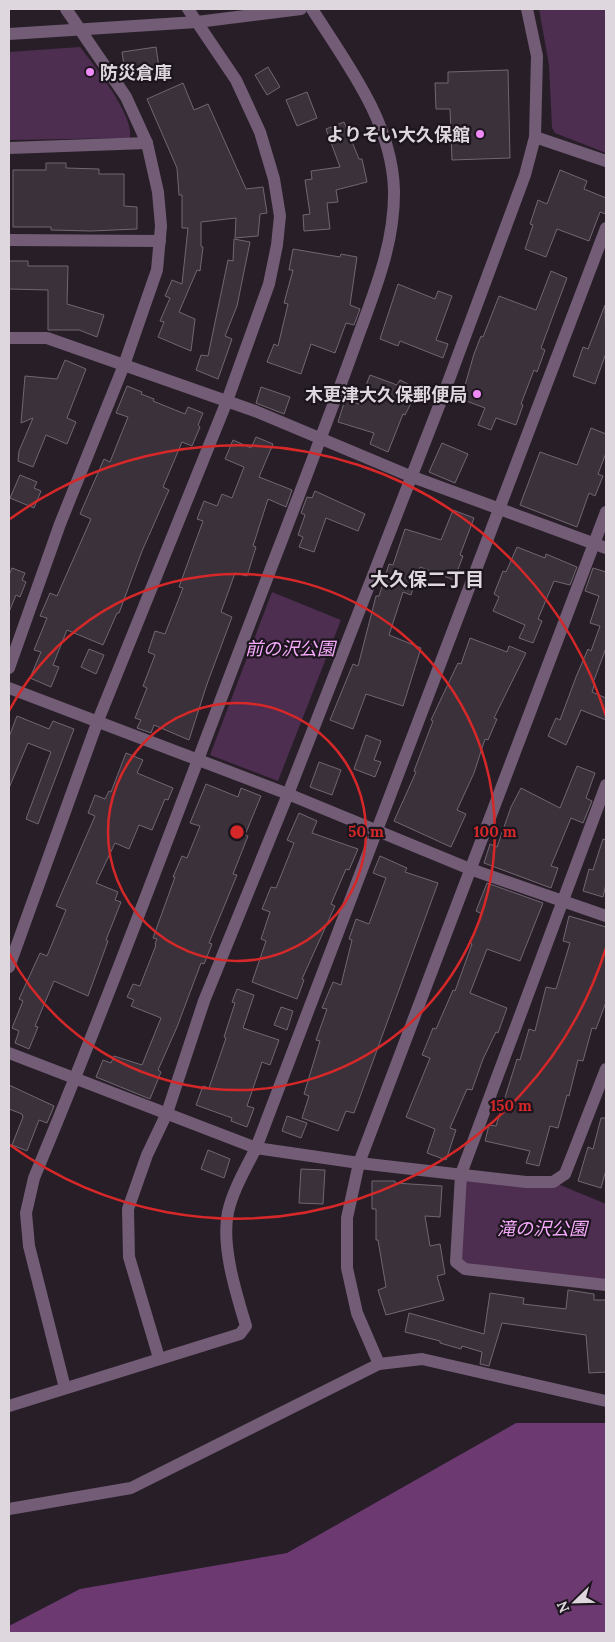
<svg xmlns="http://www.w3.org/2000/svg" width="615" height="1642" viewBox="0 0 615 1642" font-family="Lora,'Noto Sans JP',serif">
  <rect width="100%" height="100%" fill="#271e28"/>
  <g fill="#4d2d50">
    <path d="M 539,9 L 606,9 L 606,153 L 555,133 L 552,128 L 549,65 Z"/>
    <path d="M 80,47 C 94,65 135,116 130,138 L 9,140 L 9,52 Z"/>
    <path d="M 272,592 L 341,620 L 278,781 L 210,755 Z"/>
    <path d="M 461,1174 L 553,1182 L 606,1204 L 606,1284 L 456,1262 Z"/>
  </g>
  <path fill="#6c3a71" d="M 516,1423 L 606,1423 L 606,1633 L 9,1633 L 9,1626 L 80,1589 L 287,1553 Z"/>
  <g fill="#3b313b" stroke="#716672">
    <path d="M 156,47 L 160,74 L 126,79 L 122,52 Z"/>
    <path d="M 268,67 L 280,87 L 267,95 L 255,75 Z"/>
    <path d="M 508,70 L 510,158 L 452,160 L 450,109 L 436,109 L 435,83 L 448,83 L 448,72 Z"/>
    <path d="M 183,83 L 194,110 L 208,104 L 246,189 L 263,187 L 267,213 L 260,214 L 258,236 L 235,238 L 236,218 L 201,222 L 201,246 L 203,247 L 200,271 L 197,270 L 179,312 L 195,319 L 191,351 L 158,337 L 164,322 L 160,321 L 170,298 L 165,296 L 172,280 L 182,284 L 188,228 L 182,228 L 182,195 L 179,195 L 177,168 L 147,99 Z"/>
    <path d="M 307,92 L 317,118 L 297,126 L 286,100 Z"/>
    <path d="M 344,122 L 359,159 L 362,159 L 367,182 L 336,190 L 338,202 L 327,203 L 330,229 L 304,231 L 303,215 L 310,214 L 305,180 L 312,179 L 311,171 L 340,167 L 326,129 Z"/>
    <path d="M 46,163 L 66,163 L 66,168 L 99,169 L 99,174 L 124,174 L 124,206 L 137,207 L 137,229 L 91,231 L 51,230 L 51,227 L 13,227 L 13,170 L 46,170 Z"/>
    <path d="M 560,170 L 587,181 L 584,189 L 606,198 L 606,214 L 600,212 L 589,241 L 557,229 L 546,257 L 525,249 L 533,225 L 530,224 L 538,200 L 547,204 Z"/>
    <path d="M 234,239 L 250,242 L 237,306 L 225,336 L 232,339 L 218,379 L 196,370 L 201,355 L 208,356 L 228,260 L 233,261 Z"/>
    <path d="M 293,249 L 340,257 L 341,254 L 357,257 L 350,305 L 360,309 L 354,325 L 346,323 L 335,353 L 311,344 L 301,374 L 267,362 L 274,344 L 278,346 L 288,304 L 284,303 L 293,270 L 289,270 Z"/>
    <path d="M 9,261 L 28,261 L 28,266 L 68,266 L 67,304 L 104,315 L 97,337 L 79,330 L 48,330 L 48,290 L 9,289 Z"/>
    <path d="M 551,271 L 567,278 L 541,348 L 545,350 L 537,372 L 534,370 L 521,404 L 523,405 L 516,425 L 496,418 L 491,430 L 478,425 L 485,408 L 461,399 L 474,354 L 481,336 L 483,337 L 499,296 L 536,310 Z"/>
    <path d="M 398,284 L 435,299 L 438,291 L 452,296 L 436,340 L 448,344 L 443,358 L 400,341 L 398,346 L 380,339 Z"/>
    <path d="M 605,305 L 606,353 L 595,384 L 573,376 L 583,347 L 588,349 Z"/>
    <path d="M 65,360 L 86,369 L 67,418 L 76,422 L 67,444 L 46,435 L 33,467 L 18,461 L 19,451 L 33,418 L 21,423 L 25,376 L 57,379 Z"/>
    <path d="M 370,375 L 397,385 L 400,380 L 418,389 L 405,415 L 403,414 L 388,452 L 370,444 L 374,433 L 338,422 L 345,400 L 359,404 Z"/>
    <path d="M 127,386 L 142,392 L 141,394 L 154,399 L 153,401 L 185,414 L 188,407 L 203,413 L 198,425 L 200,427 L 192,446 L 182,442 L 163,487 L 169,490 L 142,551 L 119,613 L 117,613 L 103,645 L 67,630 L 53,665 L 59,667 L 51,687 L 30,678 L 41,652 L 34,650 L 47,618 L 40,616 L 50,593 L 57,596 L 91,519 L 80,514 L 104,459 L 110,462 L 128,417 L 116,413 Z"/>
    <path d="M 261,387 L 290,397 L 284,414 L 256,403 Z"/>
    <path d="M 591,428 L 606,434 L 606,453 L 598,474 L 603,476 L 595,496 L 589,493 L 577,527 L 520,505 L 540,452 L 577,465 Z"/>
    <path d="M 256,437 L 273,444 L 259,477 L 292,490 L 286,507 L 268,499 L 253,546 L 256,547 L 247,576 L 235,573 L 221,612 L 232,617 L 207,684 L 189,740 L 154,725 L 151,733 L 137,728 L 141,720 L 135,718 L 147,688 L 143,686 L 155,655 L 148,652 L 155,631 L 165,634 L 183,588 L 179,587 L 203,521 L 197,519 L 204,501 L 217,506 L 222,494 L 232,498 L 244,467 L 225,459 L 233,440 L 251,448 Z"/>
    <path d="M 442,443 L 468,454 L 455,483 L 429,472 Z"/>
    <path d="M 20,475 L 37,482 L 34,488 L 41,491 L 34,508 L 10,498 Z"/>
    <path d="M 315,491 L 365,514 L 358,531 L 326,518 L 314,552 L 299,547 L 303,537 L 298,535 L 305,515 L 301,513 L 307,497 L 312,498 Z"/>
    <path d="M 453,510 L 474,518 L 460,555 L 463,556 L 454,580 L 420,567 L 411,595 L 403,592 L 389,635 L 421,648 L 403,706 L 366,694 L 353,729 L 330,720 L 353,664 L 358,666 L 376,596 L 379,596 L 389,564 L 393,565 L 405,529 L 441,540 Z"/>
    <path d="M 517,547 L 545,558 L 546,554 L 577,567 L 570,585 L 554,581 L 538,619 L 542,621 L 533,643 L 519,638 L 525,625 L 493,611 L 499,597 L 494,594 L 503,571 L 506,572 Z"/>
    <path d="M 12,568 L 25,573 L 22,580 L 26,582 L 20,597 L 16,595 L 9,612 L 9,575 Z"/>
    <path d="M 593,568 L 606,572 L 606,648 L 593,683 L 595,683 L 592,692 L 606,698 L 606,720 L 581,710 L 566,745 L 548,736 L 556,718 L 560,720 L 576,677 L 588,649 L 591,651 L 600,626 L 590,623 L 599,596 L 585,591 Z"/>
    <path d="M 470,638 L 507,652 L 509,646 L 526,653 L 494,718 L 497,719 L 488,740 L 485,739 L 474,773 L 457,810 L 466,814 L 451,847 L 394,821 L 416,772 L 414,771 L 433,721 L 431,720 L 458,663 L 461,664 Z"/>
    <path d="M 89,649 L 104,655 L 96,674 L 81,667 Z"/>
    <path d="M 17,716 L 49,729 L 53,721 L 74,729 L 38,824 L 26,819 L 51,752 L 28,743 L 9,788 L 9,737 Z"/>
    <path d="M 366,735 L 381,741 L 374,760 L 381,762 L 375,777 L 354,769 Z"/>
    <path d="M 126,753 L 143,760 L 137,773 L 173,788 L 168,800 L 165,799 L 152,830 L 139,825 L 129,849 L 115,843 L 96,883 L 118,892 L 115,900 L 121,902 L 106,940 L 108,941 L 88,996 L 54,981 L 35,1026 L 38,1027 L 29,1049 L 15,1043 L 19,1031 L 12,1028 L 23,1001 L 19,999 L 40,953 L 47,956 L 66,910 L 56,906 L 95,816 L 88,813 L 95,795 L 105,799 L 109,791 L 111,792 Z"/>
    <path d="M 319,762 L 341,770 L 332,795 L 310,787 Z"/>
    <path d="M 577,766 L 595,773 L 586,798 L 592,801 L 583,823 L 571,818 L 551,866 L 558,868 L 551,888 L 484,863 L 490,844 L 497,847 L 511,807 L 521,788 L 560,808 Z"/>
    <path d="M 206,784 L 238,797 L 241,788 L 261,796 L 245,835 L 248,836 L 233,874 L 237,875 L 209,943 L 212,944 L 204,964 L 201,963 L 177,1027 L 158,1070 L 161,1072 L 150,1099 L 96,1077 L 103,1060 L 111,1063 L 114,1056 L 142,1065 L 161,1018 L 131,1006 L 134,1000 L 127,997 L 133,984 L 140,986 L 156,945 L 155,944 L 157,939 L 153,938 L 175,877 L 173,877 L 182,856 L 187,858 L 200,826 L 190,823 Z"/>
    <path d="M 299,813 L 317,821 L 312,833 L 358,849 L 349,870 L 346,869 L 331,904 L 335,906 L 302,979 L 304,980 L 297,999 L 252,982 L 266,941 L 261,939 L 270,912 L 262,909 L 271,887 L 276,888 L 294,843 L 287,840 Z"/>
    <path d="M 603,839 L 606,840 L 606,884 L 603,897 L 583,891 L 589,869 L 593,870 Z"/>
    <path d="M 380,856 L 407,868 L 405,872 L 438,883 L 354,1113 L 346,1111 L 338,1131 L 302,1118 L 309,1096 L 304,1094 L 320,1041 L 316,1040 L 327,1009 L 322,1008 L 333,982 L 341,985 L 352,940 L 349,939 L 356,919 L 369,924 L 386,878 L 373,873 Z"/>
    <path d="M 487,883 L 543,903 L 520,961 L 487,949 L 470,993 L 507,1008 L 498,1033 L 496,1032 L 483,1059 L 472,1090 L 467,1089 L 450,1128 L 456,1130 L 446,1160 L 427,1153 L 435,1129 L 406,1117 L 430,1058 L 422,1055 L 433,1028 L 436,1029 L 453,990 L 455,991 L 472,944 L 470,943 L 482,914 L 476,911 Z"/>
    <path d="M 569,916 L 606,927 L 606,1002 L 596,1029 L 592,1028 L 583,1061 L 578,1060 L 569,1096 L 567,1095 L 558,1128 L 550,1126 L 539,1166 L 526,1163 L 530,1151 L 485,1141 L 489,1125 L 496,1126 L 517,1059 L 520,1060 L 529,1029 L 535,1031 L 546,987 L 556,989 L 570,943 L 563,941 Z"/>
    <path d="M 237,989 L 254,995 L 243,1028 L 279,1040 L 270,1065 L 262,1062 L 247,1106 L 254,1108 L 247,1127 L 231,1121 L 232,1118 L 196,1105 L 203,1086 L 209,1088 L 226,1038 L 224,1037 L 235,1003 L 232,1002 Z"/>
    <path d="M 281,1007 L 293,1011 L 287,1030 L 274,1025 Z"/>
    <path d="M 9,1085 L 54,1106 L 47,1123 L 39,1120 L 27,1151 L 12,1145 L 23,1117 L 22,1114 L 9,1109 Z"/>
    <path d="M 287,1116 L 307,1123 L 301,1138 L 282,1131 Z"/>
    <path d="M 601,1118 L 606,1118 L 606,1170 L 601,1188 L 578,1181 L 588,1147 L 593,1149 Z"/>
    <path d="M 208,1150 L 230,1159 L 224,1178 L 201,1169 Z"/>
    <path d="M 301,1169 L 325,1170 L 323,1204 L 299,1203 Z"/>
    <path d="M 372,1181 L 395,1181 L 395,1183 L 442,1186 L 440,1217 L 425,1216 L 430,1246 L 440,1244 L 445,1274 L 437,1276 L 444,1300 L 386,1315 L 378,1290 L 386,1287 L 378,1240 L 376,1240 L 376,1209 L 372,1209 Z"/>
    <path d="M 568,1290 L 594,1294 L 594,1300 L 606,1300 L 606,1372 L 589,1373 L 586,1335 L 502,1323 L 489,1366 L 480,1364 L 482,1352 L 462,1346 L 461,1349 L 440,1343 L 440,1341 L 405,1332 L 409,1313 L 484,1334 L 490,1293 L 524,1298 L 523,1304 L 566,1309 Z"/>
  </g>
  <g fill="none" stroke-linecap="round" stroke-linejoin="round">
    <g stroke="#735c75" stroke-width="12">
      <path d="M 9,34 L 197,22 L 301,9"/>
      <path d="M 535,137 L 606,161"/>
      <path d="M 9,148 L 147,143"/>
      <path d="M 9,240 L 160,241"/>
      <path d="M 9,338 L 47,338 L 255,411 L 410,476 L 606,548"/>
      <path d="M 9,668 L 60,524 L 124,365 L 157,270 L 161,226 L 158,192 L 147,143 L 126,97 L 66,9"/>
      <path d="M 9,688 L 288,794 L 470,869 L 606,916"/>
      <path d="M 606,785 L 461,1174 L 456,1262 L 465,1269 L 606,1285"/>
      <path d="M 9,967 L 97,723 L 227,401 L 269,284 L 277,245 L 280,216 L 274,179 L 260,132 L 236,80 L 188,9"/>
      <path d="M 9,1053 L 256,1148 L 359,1163 L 526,1182 L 553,1182 L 565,1174 L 606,1069"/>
      <path d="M 159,1358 L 129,1257 L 128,1209 L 147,1155 L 167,1113 L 204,1001 L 288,794 L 444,393 L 525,175 L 535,137 L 537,56 L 527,9"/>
      <path d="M 379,1364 L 357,1313 L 347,1268 L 347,1218 L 359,1163 L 606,512"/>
      <path d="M 65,1388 L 29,1246 L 26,1213 L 34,1178 C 122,967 200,751 283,537 C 307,474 331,412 354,348 C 372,297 395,246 394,190 C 392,122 347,64 312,9"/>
      <path d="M 9,1406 L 240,1334 L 246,1326 C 236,1293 221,1246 228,1212 C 233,1190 246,1168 256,1148 L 606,228"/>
      <path d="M 9,1509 L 131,1488 L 379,1364 L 422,1359 L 606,1401"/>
    </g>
  </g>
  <g fill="none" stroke="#d62828" stroke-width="2.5">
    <circle cx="237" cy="832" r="129"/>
    <path d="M9 711A258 258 0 1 1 9 953"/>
    <path d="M606 948A387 387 0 0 1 10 1145M10 519A387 387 0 0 1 606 716"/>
  </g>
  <g fill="#ef8bf7" stroke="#1d151e" stroke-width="2">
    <circle cx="90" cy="72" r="5"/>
    <circle cx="480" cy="134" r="5"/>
    <circle cx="477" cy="394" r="5"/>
  </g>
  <g text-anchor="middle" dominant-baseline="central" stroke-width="4.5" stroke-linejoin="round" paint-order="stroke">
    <g font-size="18" font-weight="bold" fill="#ded8de" stroke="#1d151e" text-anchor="end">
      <text x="100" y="72" text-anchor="start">防災倉庫</text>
      <text x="470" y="134">よりそい大久保館</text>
      <text x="467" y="394">木更津大久保郵便局</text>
    </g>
    <g font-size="18" font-style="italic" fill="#f5aafb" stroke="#1d151e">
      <text x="290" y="648">前の沢公園</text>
      <text x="542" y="1228">滝の沢公園</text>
    </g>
    <g font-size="19" font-weight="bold" fill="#ded8de" stroke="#1d151e">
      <text x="427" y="579">大久保二丁目</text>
    </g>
  </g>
  <circle cx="237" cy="832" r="8" fill="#d62828" stroke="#1d151e" stroke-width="2.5"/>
  <g font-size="15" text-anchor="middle" font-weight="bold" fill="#d62828" stroke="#1d151e" stroke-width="4.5" stroke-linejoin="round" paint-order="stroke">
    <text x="366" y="837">50 m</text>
    <text x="495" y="837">100 m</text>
    <text x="511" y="1111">150 m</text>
  </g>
  <rect width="615" height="1642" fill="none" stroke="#ded8de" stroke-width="20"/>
  <g transform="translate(575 1602) rotate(247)" stroke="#1d151e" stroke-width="4" paint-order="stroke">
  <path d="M0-4L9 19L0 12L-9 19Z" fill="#ded8de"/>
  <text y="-8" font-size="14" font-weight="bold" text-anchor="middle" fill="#ded8de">N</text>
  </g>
</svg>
